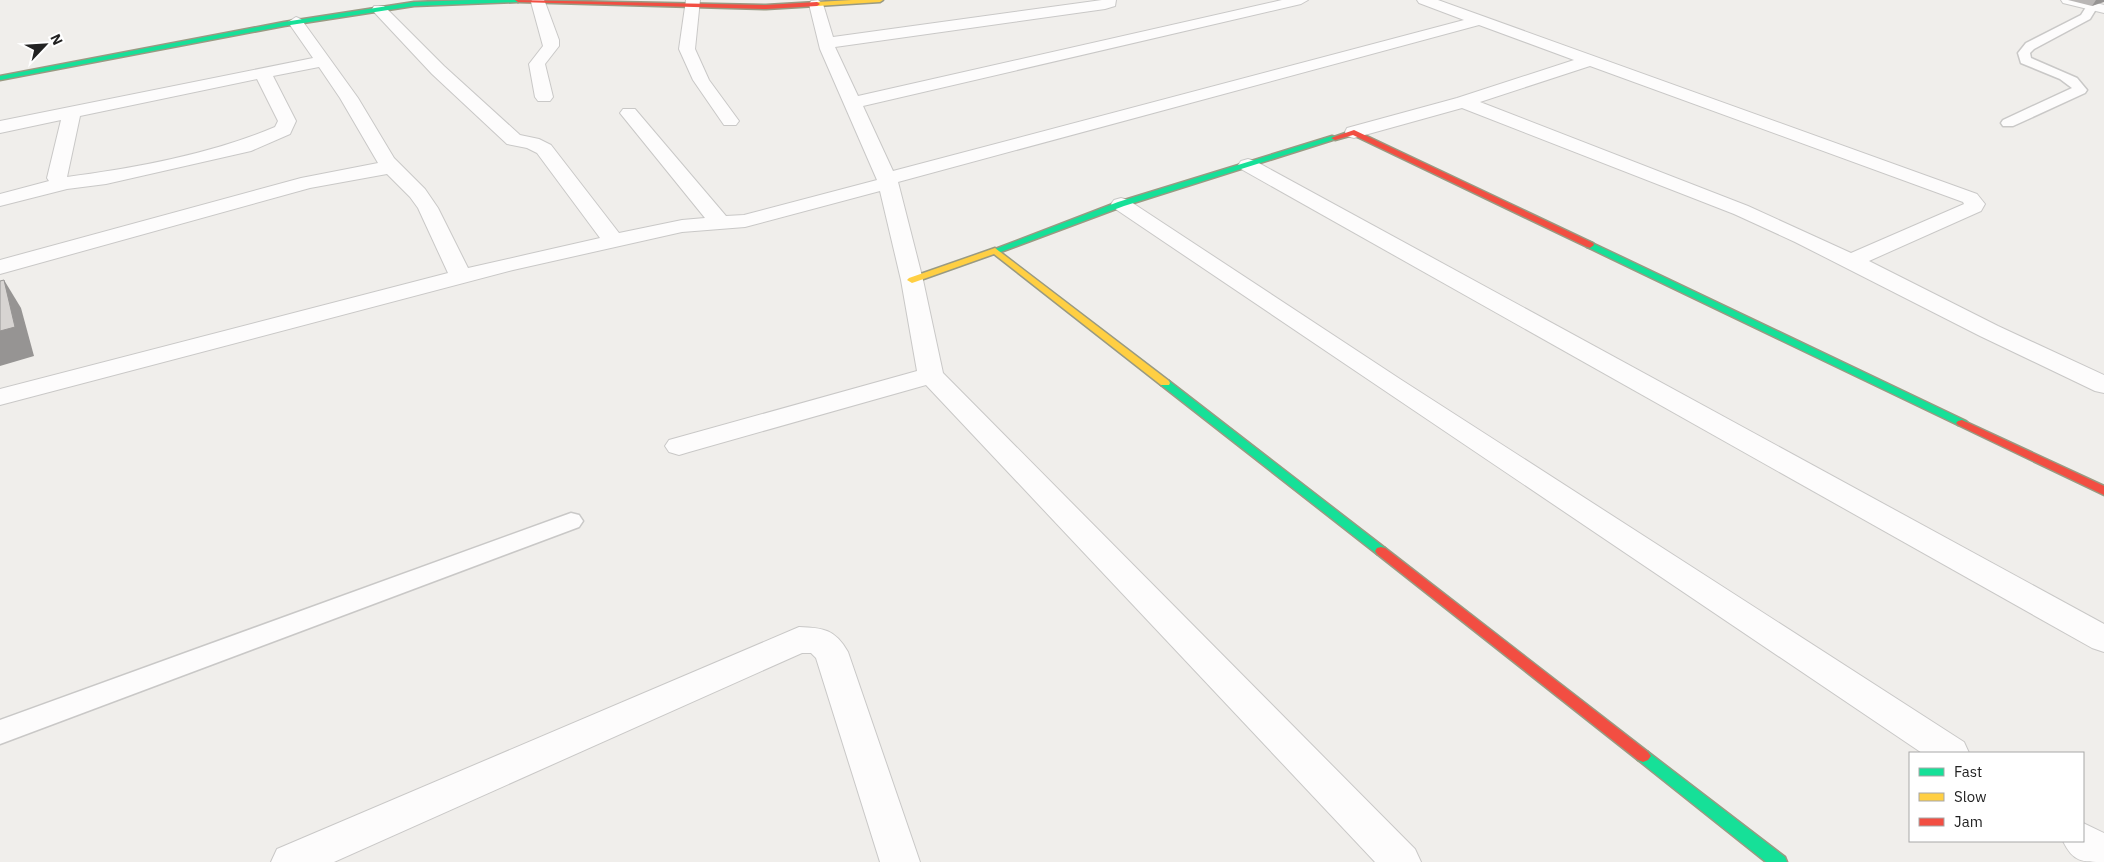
<svg xmlns="http://www.w3.org/2000/svg" width="2104" height="862" viewBox="0 0 2104 862" font-family="'IBM Plex Sans',sans-serif">
  <rect width="100%" height="100%" fill="#f0eeeb"/>
  <g fill="none" stroke-linecap="round" stroke-linejoin="round">
    <g stroke="#c9c8c7" stroke-width="3">
      <g id="lane">
        <path d="M 2092,3 L 2098,6 L 2090,19 L 2034,49 L 2030,53 L 2031,58 L 2077,78 L 2087,90 L 2085,93 L 2013,126 L 2003,126 L 2001,123 L 2003,120 L 2072,88 L 2060,79 L 2021,63 L 2018,53 L 2026,43 L 2081,15 L 2088,4 Z"/>
        <path d="M 571,513 L 579,515 L 583,521 L 579,527 L 0,744 L 0,720 Z"/>
      </g>
    </g>
    <g stroke="#c9c8c7" stroke-width="2">
      <g id="street">
        <path d="M 532,0 L 544,0 L 545,2 L 559,40 L 559,46 L 545,64 L 553,97 L 550,101 L 538,101 L 535,97 L 529,64 L 543,46 L 531,2 Z"/>
        <path d="M 686,0 L 700,0 L 695,49 L 709,80 L 739,121 L 736,125 L 724,125 L 693,80 L 679,49 Z"/>
        <path d="M 818,0 L 823,4 L 833,37 L 1102,0 L 1116,0 L 1115,6 L 1105,9 L 835,47 L 858,96 L 1282,0 L 1308,0 L 1301,4 L 863,106 L 893,171 L 1464,20 L 1419,3 L 1417,0 L 1438,0 L 1977,194 L 1985,204 L 1981,211 L 1869,261 L 1998,326 L 2104,375 L 2104,393 L 2095,391 L 1980,336 L 1795,242 L 1734,214 L 1462,108 L 1354,138 L 1347,136 L 1345,132 L 1347,128 L 1457,98 L 1574,60 L 1479,25 L 898,182 L 923,280 L 943,373 L 1415,849 L 1421,862 L 1375,862 L 926,385 L 689,452 L 679,455 L 669,452 L 665,446 L 669,440 L 917,371 L 901,280 L 880,191 L 745,227 L 682,232 L 513,270 L 0,405 L 0,389 L 448,273 L 418,208 L 410,197 L 387,174 L 310,188 L 0,274 L 0,260 L 301,178 L 378,163 L 340,98 L 319,67 L 273,76 L 296,121 L 290,134 L 251,151 L 106,184 L 67,189 L 0,206 L 0,194 L 49,181 L 47,178 L 61,120 L 0,133 L 0,121 L 313,58 L 288,22 L 296,17 L 301,19 L 358,98 L 394,158 L 425,189 L 438,208 L 468,268 L 600,238 L 537,153 L 527,148 L 507,144 L 432,74 L 374,12 L 372,9 L 374,6 L 384,6 L 444,66 L 520,135 L 539,139 L 551,145 L 619,233 L 682,220 L 705,218 L 620,113 L 623,109 L 635,109 L 726,216 L 744,215 L 877,180 L 820,49 L 809,4 L 811,1 ZM 1590,66 L 1963,202 L 1964,204 L 1851,253 L 1748,206 L 1480,102 ZM 257,79 L 278,121 L 275,127 C 212,154 136,168 67,177 L 80,116 Z"/>
        <path d="M 2061,0 L 2086,0 L 2104,5 L 2104,13 L 2063,3 Z"/>
        <path d="M 1248,159 L 1255,161 L 2104,624 L 2104,652 L 2092,648 L 1241,169 L 1238,165 L 1241,161 Z"/>
        <path d="M 1121,198 L 1128,200 L 1400,379 L 1964,742 L 1969,753 L 1922,753 L 1114,208 L 1111,204 L 1114,200 Z"/>
        <path d="M 799,627 C 823,628 835,629 848,652 L 920,862 L 880,862 L 816,658 L 811,653 L 802,653 L 334,862 L 271,862 L 277,849 Z"/>
        <path d="M 2083,823 L 2104,833 L 2104,862 C 2082,862 2073,862 2063,841 L 2083,841 Z"/>
      </g>
    </g>
    <g stroke="#999a82" stroke-width="3">
      <g id="fast">
        <path d="M 471,0 L 521,0 L 518,2 L 414,6 L 284,26 L 0,80 L 0,76 L 284,22 L 414,2 Z"/>
        <path d="M 1332,136 L 1339,138 L 1124,206 L 998,253 L 995,254 L 990,251 L 1118,202 Z"/>
        <path d="M 1590,242 L 1966,421 L 1968,423 L 1966,425 L 1958,425 L 1587,247 L 1586,245 Z"/>
        <path d="M 1165,380 L 1169,381 L 1385,548 L 1387,551 L 1385,554 L 1377,554 L 1161,385 L 1160,383 Z"/>
        <path d="M 1643,750 L 1648,752 L 1785,857 L 1787,862 L 1766,862 L 1638,760 L 1635,756 L 1638,752 Z"/>
      </g>
    </g>
    <g stroke="#999a82" stroke-width="3">
      <g id="slow">
        <path d="M 852,0 L 883,0 L 880,2 L 817,6 L 814,4 L 817,2 Z"/>
        <path d="M 995,248 L 1169,381 L 1170,383 L 1169,385 L 1161,385 L 994,254 L 915,282 L 912,283 L 907,280 L 909,278 Z"/>
      </g>
    </g>
    <g stroke="#999a82" stroke-width="3">
      <g id="jam">
        <path d="M 515,0 L 766,5 L 817,2 L 820,4 L 817,6 L 766,9 L 518,2 Z"/>
        <path d="M 1354,130 L 1593,243 L 1594,245 L 1590,248 L 1587,247 L 1353,135 L 1335,140 L 1331,138 Z"/>
        <path d="M 1962,420 L 2104,486 L 2104,495 L 1958,425 L 1956,423 L 1958,421 Z"/>
        <path d="M 1381,547 L 1385,548 L 1648,752 L 1651,756 L 1648,760 L 1643,762 L 1638,760 L 1377,554 L 1375,551 L 1377,548 Z"/>
      </g>
    </g>
    <use href="#lane" fill="#fdfcfc" fill-rule="evenodd"/>
    <use href="#street" fill="#fdfcfc" fill-rule="evenodd"/>
    <use href="#fast" fill="#16e098" fill-rule="evenodd"/>
    <use href="#slow" fill="#ffcf43" fill-rule="evenodd"/>
    <use href="#jam" fill="#f24e42" fill-rule="evenodd"/>
  </g>
  <path fill="#b9b6b5" d="M 2068,0 L 2104,0 L 2092,6 Z"/>
  <g fill="#969493">
    <path d="M 2096,0 L 2104,0 L 2104,2 L 2092,6 Z"/>
    <path d="M 4,280 L 21,308 L 34,356 L 0,366 L 0,331 Z"/>
  </g>
  <path fill="#d7d4d2" stroke="#969493" d="M 4,280 L 15,327 L 0,331 L 0,281 Z"/>
  <rect x="1909" y="752" width="175" height="90" fill="#ffffff" stroke="#a7a7a7"/>
  <rect x="1919" y="768" width="25" height="8" fill="#16e098" stroke="#a7a7a7"/>
  <text x="1954" y="777" font-size="15" fill="#222222">Fast</text>
  <rect x="1919" y="793" width="25" height="8" fill="#ffcf43" stroke="#a7a7a7"/>
  <text x="1954" y="802" font-size="15" fill="#222222">Slow</text>
  <rect x="1919" y="818" width="25" height="8" fill="#f24e42" stroke="#a7a7a7"/>
  <text x="1954" y="827" font-size="15" fill="#222222">Jam</text>
  <g transform="translate(45 45) rotate(65)" stroke="#ffffff" stroke-width="4" paint-order="stroke">
  <path d="M0-4L9 19L0 12L-9 19Z" fill="#222222"/>
  <text y="-8" font-size="14" font-weight="bold" text-anchor="middle" fill="#222222">N</text>
  </g>
</svg>
